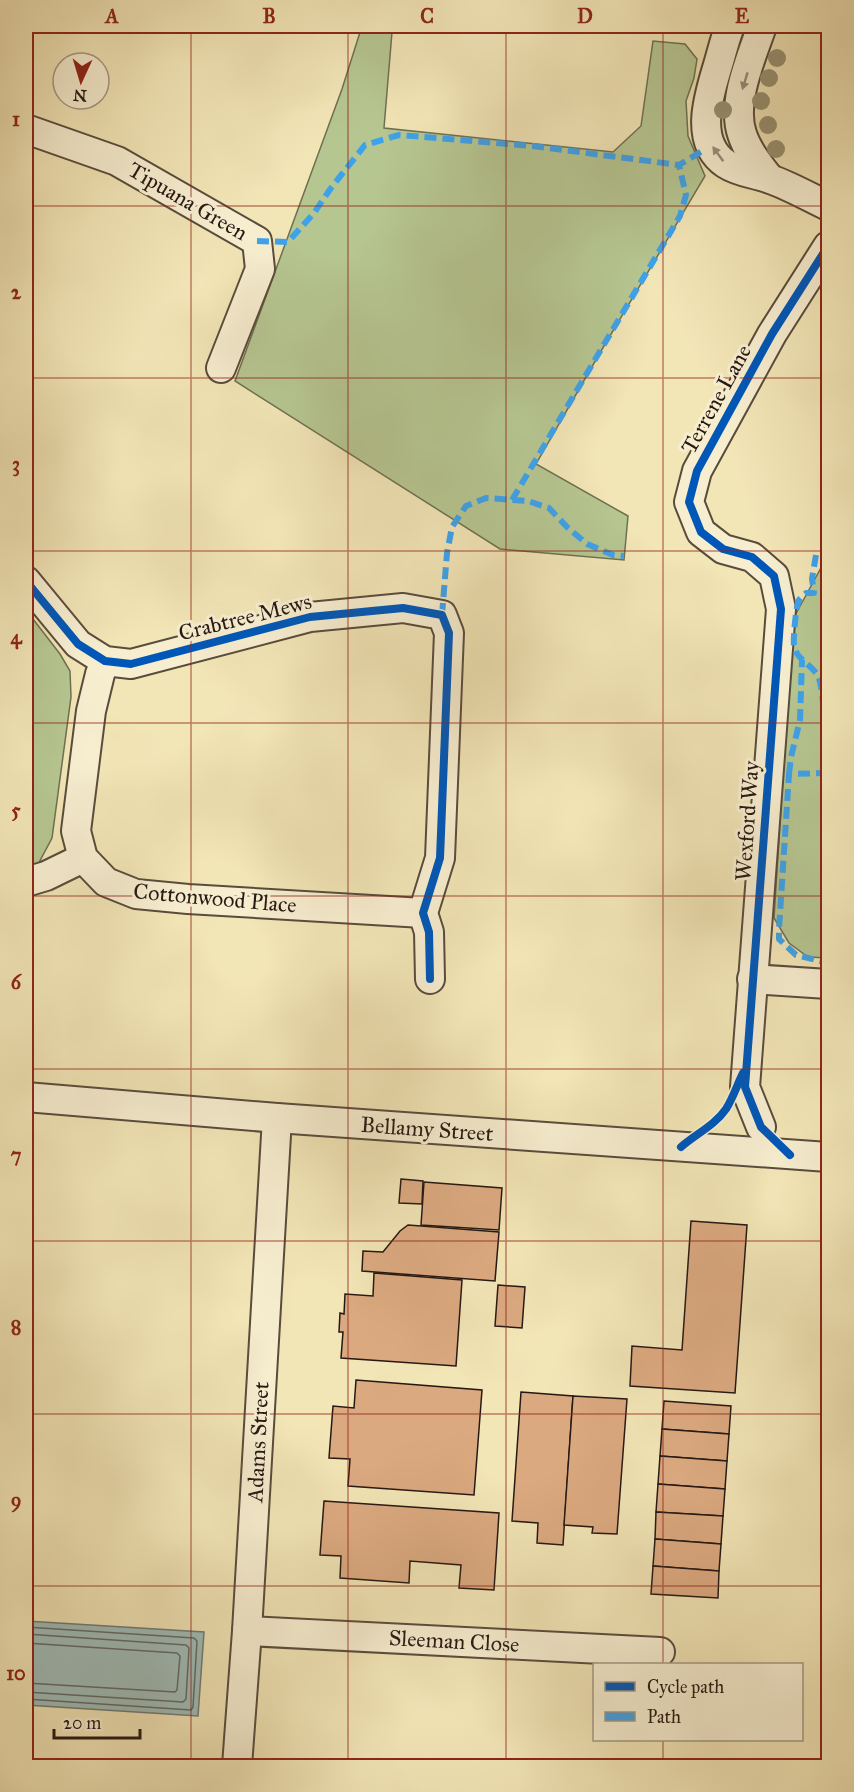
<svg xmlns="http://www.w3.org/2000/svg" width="854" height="1792" viewBox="0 0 854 1792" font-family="'IM FELL Great Primer',serif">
  <rect width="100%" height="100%" fill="#f2e5b6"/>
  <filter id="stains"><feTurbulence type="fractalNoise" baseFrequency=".00333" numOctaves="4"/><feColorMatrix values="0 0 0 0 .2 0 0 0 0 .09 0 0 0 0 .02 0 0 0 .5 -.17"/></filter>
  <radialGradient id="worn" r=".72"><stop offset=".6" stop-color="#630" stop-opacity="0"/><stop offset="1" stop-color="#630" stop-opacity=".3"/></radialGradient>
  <g fill="#b6c691" stroke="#6e7052" stroke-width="1.5">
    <path d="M 362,26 L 388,26 L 392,32 L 384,128 L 613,152 L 641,126 L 653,41 L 685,44 L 697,59 L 694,78 L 686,101 L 688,136 L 705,176 L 601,351 L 536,464 L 628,516 L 624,560 L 500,549 L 235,381 L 342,89 Z"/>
    <path d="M 828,555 L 828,958 L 808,957 L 789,943 L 774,918 L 793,619 Z"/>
    <path d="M 26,610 L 60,654 L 70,671 L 71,697 L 52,838 L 36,868 L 26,870 Z"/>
  </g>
  <path fill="#9fbcb8" stroke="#6f7b76" stroke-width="1.5" d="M 26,1621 L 204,1632 L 198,1716 L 26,1705 Z"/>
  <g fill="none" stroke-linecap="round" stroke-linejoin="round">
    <g stroke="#626a66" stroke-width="1.5">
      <path d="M 26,1627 L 194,1638 L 197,1641 L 193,1707 L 191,1710 L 26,1699"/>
      <path d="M 26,1634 L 186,1645 L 189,1648 L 186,1699 L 183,1702 L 26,1692"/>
      <path d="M 26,1643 L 177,1653 L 180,1656 L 177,1690 L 175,1692 L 26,1683"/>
    </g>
  </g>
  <g fill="#dba980" stroke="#261914" stroke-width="1.5">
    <path d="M 401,1179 L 423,1181 L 422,1204 L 399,1203 Z"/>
    <path d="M 424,1182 L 502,1188 L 499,1230 L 421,1225 Z"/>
    <path d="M 691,1221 L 747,1225 L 735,1393 L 630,1386 L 632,1346 L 682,1350 Z"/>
    <path d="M 408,1225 L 499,1232 L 495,1281 L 362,1271 L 363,1251 L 383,1252 L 400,1231 Z"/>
    <path d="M 374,1273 L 462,1280 L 456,1366 L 341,1358 L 343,1332 L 339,1332 L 340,1313 L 344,1314 L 345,1294 L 373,1296 Z"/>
    <path d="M 498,1285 L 525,1287 L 522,1328 L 495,1326 Z"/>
    <path d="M 356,1380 L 482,1390 L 474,1495 L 348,1486 L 350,1459 L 329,1458 L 333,1406 L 354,1408 Z"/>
    <path d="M 521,1392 L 573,1396 L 563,1545 L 537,1543 L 538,1523 L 512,1521 Z"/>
    <path d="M 573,1396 L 627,1399 L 617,1534 L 592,1533 L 593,1527 L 564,1525 Z"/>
    <path d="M 664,1401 L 731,1406 L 729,1434 L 662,1429 Z"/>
    <path d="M 662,1429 L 729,1434 L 727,1461 L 660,1456 Z"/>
    <path d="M 660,1456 L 727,1461 L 725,1489 L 658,1484 Z"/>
    <path d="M 658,1484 L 725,1489 L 723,1516 L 656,1512 Z"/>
    <path d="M 324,1501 L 499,1513 L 494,1590 L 459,1588 L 461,1565 L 410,1561 L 409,1583 L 340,1578 L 341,1556 L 320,1555 Z"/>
    <path d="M 656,1512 L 723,1516 L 721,1544 L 655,1539 Z"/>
    <path d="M 655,1539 L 721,1544 L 719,1571 L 653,1566 Z"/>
    <path d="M 653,1566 L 719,1571 L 718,1598 L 651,1594 Z"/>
  </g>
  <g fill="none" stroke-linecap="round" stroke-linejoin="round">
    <g stroke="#594c3c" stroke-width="32">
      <g id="minor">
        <path d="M 730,26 C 725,38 722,52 718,65 C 709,95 693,142 726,164 C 740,173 755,173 770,179 C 790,186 809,197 828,206"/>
        <path d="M 762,26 C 752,56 731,102 742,134 C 747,150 759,165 769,178"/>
        <path d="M 26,129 L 117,161 L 257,241 L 260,269 L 221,368"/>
        <path d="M 26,581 L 78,644 L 105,661 L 131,664 L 310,617 L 403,608 L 442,615 L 449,633 L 440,858 L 423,913 L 429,932 L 430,979"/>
        <path d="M 105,661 L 100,674 L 91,711 L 76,831 L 83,858 L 106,882 L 136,894 L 188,899 L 423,913"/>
        <path d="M 26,882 L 46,876 L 83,858"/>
        <path d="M 752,979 L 828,984"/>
        <path d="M 26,1097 L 277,1118 L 828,1157"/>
        <path d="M 761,1127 L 745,1087 L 781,609 L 774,576 L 752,557 L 723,549 L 701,532 L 689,502 L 697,471 L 772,334 L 828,246"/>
        <path d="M 247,1631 L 660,1652"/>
        <path d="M 237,1766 L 247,1631 L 277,1118"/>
      </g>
    </g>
    <use href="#minor" stroke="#f7eed0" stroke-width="28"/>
    <g stroke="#3ea2ea" stroke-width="6" stroke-dasharray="12 6" stroke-linecap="butt">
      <path d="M 257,241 L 288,242 L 314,213 L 331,188 L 365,145 L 399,135 L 533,146 L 679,165"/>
      <path d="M 512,500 L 680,216 L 686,195 L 679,165 L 704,150"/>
      <path d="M 816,555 L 812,579 L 814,593 L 806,593 C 804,595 801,597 799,600 C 796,605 793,639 794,646 C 797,662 817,666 820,682 C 827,712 820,744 828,774"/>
      <path d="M 442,615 L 447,553 L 452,527 L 466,506 L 486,498 L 528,501 L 549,508 L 568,528 L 587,544 L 613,555 L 624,556"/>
      <path d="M 828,773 L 789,774 L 779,929 L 779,939 L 796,955 L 828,963"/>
      <path d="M 789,774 L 791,757 L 800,720 L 802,660"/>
    </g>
    <g stroke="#f7eed0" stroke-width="11">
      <g id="cycleway">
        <path d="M 26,581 L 78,644 L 105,661 L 131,664 L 310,617 L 403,608 L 442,615 L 449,633 L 440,858 L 423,913 L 429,932 L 430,979"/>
        <path d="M 681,1147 C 696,1134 715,1125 726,1109 C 733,1098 737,1085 743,1073"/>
        <path d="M 790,1155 L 761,1127 L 745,1087 L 781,609 L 774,576 L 752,557 L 723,549 L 701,532 L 689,502 L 697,471 L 772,334 L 828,246"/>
      </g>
    </g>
    <use href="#cycleway" stroke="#0057b8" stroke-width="8"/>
  </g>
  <g fill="#999172">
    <circle cx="777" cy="58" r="9"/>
    <circle cx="769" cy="78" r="9"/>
    <circle cx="761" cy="101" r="9"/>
    <circle cx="723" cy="110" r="9"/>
    <circle cx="768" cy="125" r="9"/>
    <circle cx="776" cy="149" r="9"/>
  </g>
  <defs><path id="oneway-solid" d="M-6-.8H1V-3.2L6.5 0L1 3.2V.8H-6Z" transform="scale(1.5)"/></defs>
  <g fill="#998e7b">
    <use href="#oneway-solid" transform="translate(745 81) rotate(107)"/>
    <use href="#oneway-solid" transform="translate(718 154) rotate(-126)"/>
  </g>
  <path fill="none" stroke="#8f2418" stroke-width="1.5" stroke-opacity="0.55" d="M 191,26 L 191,1766M 348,26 L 348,1766M 506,26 L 506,1766M 663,26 L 663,1664M 26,206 L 828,206M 26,378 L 828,378M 26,551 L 828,551M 26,723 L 828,723M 26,896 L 828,896M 26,1069 L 828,1069M 26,1241 L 828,1241M 26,1414 L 828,1414M 26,1586 L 828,1586M 663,1740 L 663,1766"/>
  <g text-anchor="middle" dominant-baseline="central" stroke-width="6" stroke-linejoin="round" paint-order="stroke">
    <g font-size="22" fill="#261914" stroke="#f7eed0">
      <text transform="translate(188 201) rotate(30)">Tipuana Green</text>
      <text transform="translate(716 399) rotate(-61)">Terrene Lane</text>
      <text transform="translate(245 617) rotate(-14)">Crabtree Mews</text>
      <text transform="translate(747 821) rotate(-86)">Wexford Way</text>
      <text transform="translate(215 898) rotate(5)">Cottonwood Place</text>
      <text transform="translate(427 1129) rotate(4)">Bellamy Street</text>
      <text transform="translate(258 1442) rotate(-87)">Adams Street</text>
      <text transform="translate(454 1641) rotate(3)">Sleeman Close</text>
    </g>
  </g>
  <rect width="854" height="1792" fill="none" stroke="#f2e5b6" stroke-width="66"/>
  <rect x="593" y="1663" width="210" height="78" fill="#f7eed0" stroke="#a39985" stroke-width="1.5"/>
  <rect x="605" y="1682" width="30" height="9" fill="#0057b8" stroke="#a39985" stroke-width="1.5"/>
  <text x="647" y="1693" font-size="18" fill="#261914">Cycle path</text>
  <rect x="605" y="1712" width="30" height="9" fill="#3ea2ea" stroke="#a39985" stroke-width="1.5"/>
  <text x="647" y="1723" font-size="18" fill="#261914">Path</text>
  <g transform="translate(81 81) rotate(184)"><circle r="28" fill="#f7eed0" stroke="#a39985" stroke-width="1.5"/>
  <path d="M0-4.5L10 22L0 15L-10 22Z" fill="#8f2418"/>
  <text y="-9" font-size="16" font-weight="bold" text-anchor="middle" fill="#261914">N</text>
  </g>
  <path d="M54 1729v9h86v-9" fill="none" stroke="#261914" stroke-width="3"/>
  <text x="63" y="1729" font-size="18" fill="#261914" stroke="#f7eed0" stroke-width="4.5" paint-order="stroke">20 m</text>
  <rect x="33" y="33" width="788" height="1726" fill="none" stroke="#8f2418" stroke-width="2"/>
  <g font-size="20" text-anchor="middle" font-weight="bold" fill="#8f2418">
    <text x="112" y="23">A</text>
    <text x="269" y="23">B</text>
    <text x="427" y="23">C</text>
    <text x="585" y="23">D</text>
    <text x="742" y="23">E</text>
    <text x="16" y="126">1</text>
    <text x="16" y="299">2</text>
    <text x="16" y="471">3</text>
    <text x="16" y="644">4</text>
    <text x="16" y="817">5</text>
    <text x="16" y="989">6</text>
    <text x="16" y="1162">7</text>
    <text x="16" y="1334">8</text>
    <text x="16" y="1507">9</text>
    <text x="16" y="1680">10</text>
  </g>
  <rect width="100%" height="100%" filter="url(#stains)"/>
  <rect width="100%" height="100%" fill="url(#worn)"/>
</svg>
